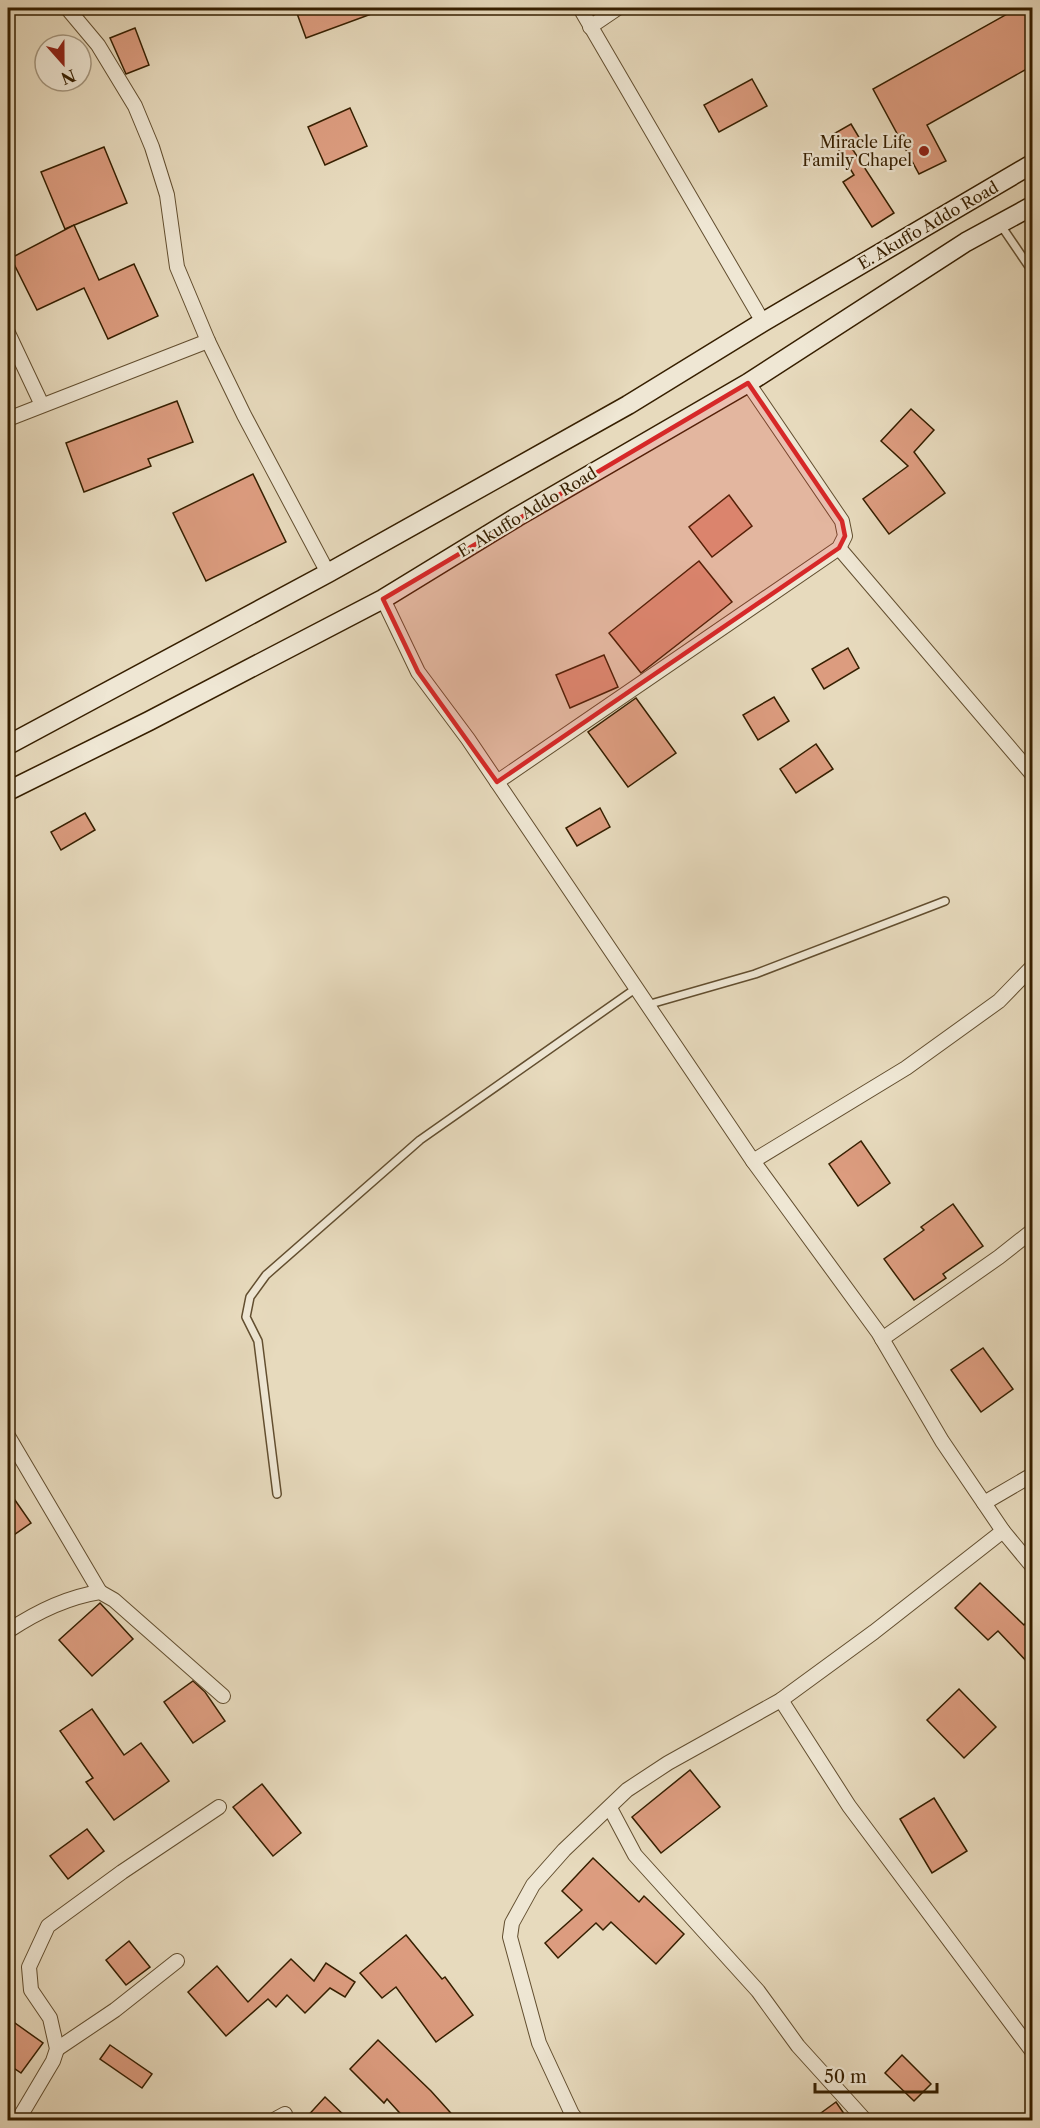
<svg xmlns="http://www.w3.org/2000/svg" width="1040" height="2128" viewBox="0 0 1040 2128" font-family="'Libre Caslon Text',serif">
  <rect width="100%" height="100%" fill="#e7dabd"/>
  <filter id="stains"><feTurbulence type="fractalNoise" baseFrequency=".00333" numOctaves="4"/><feColorMatrix values="0 0 0 0 .2 0 0 0 0 .09 0 0 0 0 .02 0 0 0 .5 -.17"/></filter>
  <radialGradient id="worn" r=".72"><stop offset=".6" stop-color="#630" stop-opacity="0"/><stop offset="1" stop-color="#630" stop-opacity=".3"/></radialGradient>
  <g fill="#dc9c7f" stroke="#361f00" stroke-width="1.5">
    <path d="M 295,8 L 385,8 L 385,9 L 306,38 Z"/>
    <path d="M 1018,8 L 1032,8 L 1032,66 L 927,125 L 946,161 L 919,174 L 873,89 Z"/>
    <path d="M 135,28 L 149,65 L 126,74 L 110,38 Z"/>
    <path d="M 752,79 L 767,106 L 719,132 L 704,105 Z"/>
    <path d="M 350,108 L 367,146 L 325,165 L 308,127 Z"/>
    <path d="M 851,124 L 863,144 L 853,150 L 894,213 L 872,227 L 843,182 L 854,175 L 830,136 Z"/>
    <path d="M 104,147 L 127,203 L 65,229 L 41,172 Z"/>
    <path d="M 74,225 L 99,280 L 134,264 L 158,316 L 108,339 L 84,288 L 37,310 L 11,258 Z"/>
    <path d="M 177,401 L 193,442 L 148,459 L 151,466 L 84,492 L 66,443 Z"/>
    <path d="M 911,409 L 934,430 L 914,452 L 945,493 L 889,534 L 863,499 L 908,466 L 881,441 Z"/>
    <path d="M 253,474 L 286,542 L 206,581 L 173,513 Z"/>
    <path d="M 729,495 L 752,526 L 712,557 L 689,527 Z"/>
    <path d="M 699,561 L 732,602 L 641,673 L 609,633 Z"/>
    <path d="M 848,648 L 859,668 L 824,689 L 812,669 Z"/>
    <path d="M 604,655 L 618,687 L 570,708 L 556,675 Z"/>
    <path d="M 774,697 L 789,721 L 758,740 L 743,715 Z"/>
    <path d="M 636,698 L 676,753 L 628,787 L 588,732 Z"/>
    <path d="M 816,744 L 833,769 L 796,793 L 780,769 Z"/>
    <path d="M 600,808 L 610,827 L 577,846 L 566,828 Z"/>
    <path d="M 85,813 L 95,830 L 61,850 L 51,832 Z"/>
    <path d="M 861,1141 L 890,1183 L 858,1206 L 829,1164 Z"/>
    <path d="M 953,1204 L 983,1246 L 943,1274 L 946,1278 L 914,1300 L 884,1259 L 924,1230 L 921,1227 Z"/>
    <path d="M 983,1348 L 1013,1389 L 981,1412 L 951,1370 Z"/>
    <path d="M 8,1490 L 31,1523 L 8,1539 Z"/>
    <path d="M 980,1583 L 1024,1625 L 1032,1616 L 1032,1667 L 998,1631 L 988,1640 L 955,1608 Z"/>
    <path d="M 100,1603 L 133,1639 L 92,1676 L 59,1640 Z"/>
    <path d="M 193,1681 L 205,1692 L 225,1721 L 193,1743 L 164,1702 Z"/>
    <path d="M 959,1689 L 996,1727 L 964,1758 L 927,1720 Z"/>
    <path d="M 92,1709 L 124,1755 L 141,1743 L 169,1781 L 114,1820 L 86,1782 L 93,1778 L 60,1731 Z"/>
    <path d="M 690,1770 L 720,1807 L 661,1853 L 632,1817 Z"/>
    <path d="M 262,1784 L 301,1833 L 273,1856 L 233,1807 Z"/>
    <path d="M 934,1798 L 967,1851 L 932,1873 L 900,1819 Z"/>
    <path d="M 87,1829 L 104,1851 L 68,1879 L 50,1856 Z"/>
    <path d="M 593,1858 L 639,1902 L 644,1896 L 684,1934 L 656,1964 L 611,1922 L 603,1930 L 596,1923 L 558,1958 L 545,1943 L 582,1910 L 562,1891 Z"/>
    <path d="M 406,1935 L 442,1979 L 445,1977 L 473,2015 L 436,2042 L 396,1987 L 382,1998 L 360,1973 Z"/>
    <path d="M 129,1941 L 150,1967 L 126,1985 L 106,1960 Z"/>
    <path d="M 291,1959 L 314,1981 L 326,1963 L 355,1982 L 345,1997 L 330,1988 L 305,2013 L 287,1995 L 276,2007 L 268,1999 L 226,2036 L 188,1992 L 217,1966 L 248,2002 Z"/>
    <path d="M 8,2018 L 43,2043 L 21,2073 L 8,2064 Z"/>
    <path d="M 378,2040 L 431,2091 L 458,2121 L 407,2121 L 387,2099 L 384,2103 L 350,2069 Z"/>
    <path d="M 110,2045 L 152,2074 L 142,2088 L 100,2059 Z"/>
    <path d="M 902,2055 L 931,2084 L 914,2101 L 885,2073 Z"/>
    <path d="M 325,2097 L 350,2121 L 303,2121 Z"/>
    <path d="M 836,2102 L 849,2121 L 810,2121 Z"/>
  </g>
  <g fill="none" stroke-linecap="round" stroke-linejoin="round">
    <g stroke="#624e2f" stroke-width="10">
      <g id="lane">
        <path d="M 1000,224 L 1032,271"/>
        <path d="M 647,1005 L 755,974 L 945,901"/>
        <path d="M 277,1494 L 258,1341 L 246,1317 L 250,1297 L 266,1275 L 420,1140 L 635,989"/>
      </g>
    </g>
    <g stroke="#624e2f" stroke-width="16">
      <g id="street">
        <path d="M 67,8 L 98,45 L 135,106 L 152,147 L 167,195 L 177,267 L 208,341 L 244,415 L 328,573"/>
        <path d="M 580,8 L 763,322"/>
        <path d="M 590,27 L 618,8"/>
        <path d="M 8,333 L 42,405"/>
        <path d="M 8,419 L 208,341"/>
        <path d="M 839,548 L 1032,774"/>
        <path d="M 383,599 L 418,672 L 468,739 L 753,1161 L 878,1332 L 942,1441 L 1003,1531 L 1032,1566"/>
        <path d="M 497,782 L 839,548 L 845,536 L 842,521 L 748,383"/>
        <path d="M 753,1161 L 906,1068 L 999,1001 L 1032,967"/>
        <path d="M 882,1339 L 999,1257 L 1032,1231"/>
        <path d="M 8,1436 L 100,1592"/>
        <path d="M 984,1503 L 1032,1475"/>
        <path d="M 8,1631 C 35,1613 68,1597 100,1592 L 114,1600 L 223,1696"/>
        <path d="M 781,1700 L 849,1806 L 1032,2051"/>
        <path d="M 610,1808 L 635,1855 L 758,1991 L 798,2046 L 865,2120"/>
        <path d="M 57,2049 L 115,2010 L 177,1961"/>
        <path d="M 18,2120 L 53,2061 L 57,2049 L 50,2018 L 31,1990 L 29,1967 L 48,1926 L 122,1872 L 219,1807"/>
        <path d="M 274,2120 L 285,2114"/>
        <path d="M 577,2120 L 572,2114 L 539,2043 L 510,1937 L 512,1923 L 533,1885 L 564,1850 L 627,1790 L 668,1763 L 781,1700 L 874,1632 L 1003,1531"/>
      </g>
    </g>
    <g stroke="#361f00" stroke-width="21">
      <g id="secondary">
        <path d="M 8,745 L 328,573 L 628,405 L 763,322 L 1032,164"/>
        <path d="M 8,791 L 149,721 L 383,599 L 517,517 L 748,383 L 966,242 L 1032,206"/>
      </g>
    </g>
    <use href="#lane" stroke="#efe7d4" stroke-width="7"/>
    <use href="#street" stroke="#efe7d4" stroke-width="14"/>
    <use href="#secondary" stroke="#efe7d4" stroke-width="18"/>
  </g>
  <path fill="#d62828" fill-opacity="0.2" stroke="#d62828" stroke-width="4.5" stroke-linejoin="round" d="M 748,383 L 842,521 L 845,536 L 839,548 L 497,782 L 418,672 L 383,599 Z"/>
  <circle fill="#8f2418" stroke="#efe7d4" stroke-width="2" cx="924" cy="151" r="6"/>
  <g text-anchor="middle" dominant-baseline="central" stroke-width="4.5" stroke-linejoin="round" paint-order="stroke">
    <g font-size="16" fill="#361f00" stroke="#efe7d4" text-anchor="end">
      <text x="912" y="142">Miracle Life<tspan x="912" dy="18">Family Chapel</tspan></text>
    </g>
    <g font-size="16" fill="#361f00" stroke="#efe7d4">
      <text transform="translate(928 225) rotate(-30)">E. Akuffo Addo Road</text>
      <text transform="translate(527 512) rotate(-31)">E. Akuffo Addo Road</text>
    </g>
  </g>
  <rect width="1040" height="2128" fill="none" stroke="#e7dabd" stroke-width="30"/>
  <rect x="9" y="9" width="1022" height="2110" fill="none" stroke="#361f00" stroke-width="3"/>
  <rect x="15" y="15" width="1010" height="2098" fill="none" stroke="#361f00" stroke-width="1.5"/>
  <g transform="translate(63 63) rotate(159)"><circle r="28" fill="#efe7d4" stroke="#a5977f" stroke-width="1.5"/>
  <path d="M0-4.5L10 22L0 15L-10 22Z" fill="#8f2418"/>
  <text y="-9" font-size="16" font-weight="bold" text-anchor="middle" fill="#361f00">N</text>
  </g>
  <path d="M815 2083v9h122v-9" fill="none" stroke="#361f00" stroke-width="3"/>
  <text x="824" y="2083" font-size="18" fill="#361f00" stroke="#efe7d4" stroke-width="4.5" paint-order="stroke">50 m</text>
  <rect width="100%" height="100%" filter="url(#stains)"/>
  <rect width="100%" height="100%" fill="url(#worn)"/>
</svg>
